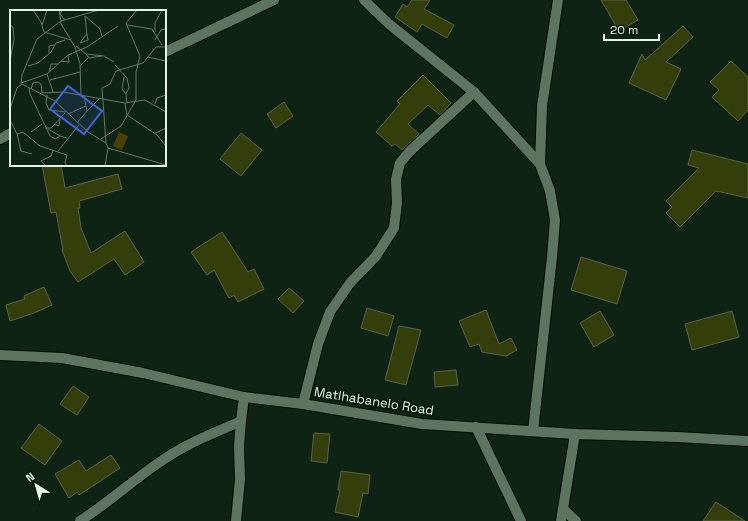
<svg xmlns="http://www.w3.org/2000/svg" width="748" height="521" viewBox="0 0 748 521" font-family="'Space Grotesk',sans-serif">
  <rect width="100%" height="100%" fill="#0f2314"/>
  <g fill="#333e0a" stroke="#5a6148">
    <path d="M 412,0 L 430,0 L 424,9 L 454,25 L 447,38 L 422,24 L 417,32 L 395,17 L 403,4 L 407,7 Z"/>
    <path d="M 601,0 L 626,0 L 638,20 L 619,31 Z"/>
    <path d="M 683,26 L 693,37 L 666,62 L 681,69 L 666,100 L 629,83 L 642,54 L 645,60 Z"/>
    <path d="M 731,61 L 748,77 L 748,110 L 738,121 L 712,97 L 719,90 L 710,82 Z"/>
    <path d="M 423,75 L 451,103 L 440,115 L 428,105 L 408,124 L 419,134 L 402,150 L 395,144 L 392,146 L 376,132 L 400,104 L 397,101 Z"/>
    <path d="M 284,102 L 293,116 L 276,128 L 267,114 Z"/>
    <path d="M 241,133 L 262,150 L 241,176 L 220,159 Z"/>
    <path d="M 692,150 L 748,164 L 748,198 L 716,191 L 680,227 L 666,213 L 672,207 L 666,201 L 699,168 L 688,165 Z"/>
    <path d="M 42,165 L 61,165 L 65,188 L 118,174 L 122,189 L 79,201 L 80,208 L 78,208 L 81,228 L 91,253 L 125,231 L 144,262 L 125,275 L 114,259 L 78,282 L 70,271 L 62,250 L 63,250 L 56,212 L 51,213 Z"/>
    <path d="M 222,232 L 248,272 L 254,269 L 264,289 L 238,302 L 234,295 L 229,298 L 214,270 L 207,275 L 191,252 Z"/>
    <path d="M 581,257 L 627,271 L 617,304 L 571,290 Z"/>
    <path d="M 44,287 L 52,305 L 34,313 L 10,321 L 6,305 L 25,299 L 24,296 Z"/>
    <path d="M 289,288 L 304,301 L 293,313 L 278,299 Z"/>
    <path d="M 367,308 L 394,316 L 388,336 L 361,328 Z"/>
    <path d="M 486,310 L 499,344 L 511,338 L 517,350 L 506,356 L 482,352 L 479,344 L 470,347 L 459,321 Z"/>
    <path d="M 600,311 L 614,335 L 594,347 L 580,323 Z"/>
    <path d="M 732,311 L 739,337 L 692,350 L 685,324 Z"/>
    <path d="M 399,326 L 421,330 L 406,385 L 385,380 Z"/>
    <path d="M 456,370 L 458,385 L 435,387 L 434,372 Z"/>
    <path d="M 73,386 L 89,397 L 77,415 L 60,404 Z"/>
    <path d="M 39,424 L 62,441 L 45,465 L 21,448 Z"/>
    <path d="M 314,433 L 330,434 L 327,463 L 311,461 Z"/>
    <path d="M 111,455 L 120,468 L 79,495 L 77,492 L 69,498 L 55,474 L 79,460 L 86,471 Z"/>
    <path d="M 341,471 L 370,475 L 368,494 L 363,493 L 358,517 L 335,512 L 340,490 L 338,490 Z"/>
    <path d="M 716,502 L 745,521 L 703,521 Z"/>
  </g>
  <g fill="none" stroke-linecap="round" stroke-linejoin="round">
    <g stroke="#000c02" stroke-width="12">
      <path id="lane" d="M 564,510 L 576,521"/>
    </g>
    <g stroke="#000c02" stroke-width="12">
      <g id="street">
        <path d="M 364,0 L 389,24 L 474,92 L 540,164 L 550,191 L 555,220 L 552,257 L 533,431"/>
        <path d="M 165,52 L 274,0"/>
        <path d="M 0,139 L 11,133"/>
        <path d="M 540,164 L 542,106 L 558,0"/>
        <path d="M 0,355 L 62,358 L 143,373 L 244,397 L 303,404 L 422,424 L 575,434 L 677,437 L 748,441"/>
        <path d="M 303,404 L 318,344 L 330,312 L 350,283 L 376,256 L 394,228 L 397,203 L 396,179 L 400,163 L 410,151 L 474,92"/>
        <path d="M 476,427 L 521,521"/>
        <path d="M 80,521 C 117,497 149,465 188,445 C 205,436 224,429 241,421 L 244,397"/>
        <path d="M 236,521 L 240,479 L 239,446 L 241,421"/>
        <path d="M 561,521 L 575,434"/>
      </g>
    </g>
    <use href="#lane" stroke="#5d7461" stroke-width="10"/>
    <use href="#street" stroke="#5d7461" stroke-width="10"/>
  </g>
  <g text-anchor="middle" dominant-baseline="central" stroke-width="4" stroke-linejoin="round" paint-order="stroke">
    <g font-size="13" fill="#e6f4e9" stroke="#061a0b">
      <text transform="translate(374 401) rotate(9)">Matlhabanelo Road</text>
    </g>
  </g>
  <g transform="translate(10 10)">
    <rect width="156" height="156" fill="#0f2314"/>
    <path d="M 109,122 L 118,126 L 112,140 L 103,136 Z" fill="#4d3d07"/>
    <path fill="none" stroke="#657769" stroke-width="1" d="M 23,0 L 31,12 L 34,22 L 61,30M 52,0 L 50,4 L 55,10M 75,6 L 90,19 L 92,26M 75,6 L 77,25M 51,11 L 89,0M 50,12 L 65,37 L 70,54 L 71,85M 0,15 L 3,17 L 4,29 L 0,51M 32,15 L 37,0M 117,15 L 142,19 L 152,35M 145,22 L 145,13 L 152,0M 77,25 L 78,30 L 70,33 L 75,26 ZM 145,30 L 151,20 L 156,19M 66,36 L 76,44 L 94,46 L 104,52M 39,43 L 39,36 L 44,35M 76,44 L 79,48 L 92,46M 137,47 L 156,51M 51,51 L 59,52 L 58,45M 105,55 L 117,68 L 119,78 L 116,84M 18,56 L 28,53 L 41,42 L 46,33 L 55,30M 70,56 L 79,47M 39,62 L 41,54 L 48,54M 37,64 L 43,82M 114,67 L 112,79 L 116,84 L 117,93M 40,70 L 70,62M 11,73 L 37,64 L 58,45 L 77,37 L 108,16M 11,74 L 12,65 L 27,29 L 51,11 L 49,0M 19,78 L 20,84 L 40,126 L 45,129 L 50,126 L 57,128M 21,79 L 23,73 L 28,72 L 31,74 L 32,83 L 53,82 L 115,93 L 135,90 L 156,102M 37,85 L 36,93 L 39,100 L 56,102M 115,93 L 117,105 L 147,125 L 156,136M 145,94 L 147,88 L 156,85M 0,99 L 7,78 L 12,74 L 45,91 L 78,122 L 96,133 L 98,138 L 156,155M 77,101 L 89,89M 58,104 L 76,96M 0,110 L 7,124 L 11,141 L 22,144M 67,113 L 77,101 L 74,86M 44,114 L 49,116 L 50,109M 35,118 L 41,118 L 55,103M 38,119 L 50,126M 21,122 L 32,114M 7,124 L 13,122 L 30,136 L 57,145 L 55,153 L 57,156M 144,124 L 156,118M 91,129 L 111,116 L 126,90 L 126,62 L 130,46 L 116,13 L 127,0M 96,133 L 92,78 L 100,74 L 106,61 L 133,53 L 146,37 L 156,37M 48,141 L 69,115M 36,156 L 31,151 L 41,146 L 43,141M 95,156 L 98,138"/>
    <path fill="#3b67db" fill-opacity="0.15" stroke="#3b67db" stroke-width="2" d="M 58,76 L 92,101 L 74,124 L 40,99 Z"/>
    <rect width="156" height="156" fill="none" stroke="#e6f4e9" stroke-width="2"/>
  </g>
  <g transform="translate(36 485) rotate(323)" stroke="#061a0b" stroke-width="3" paint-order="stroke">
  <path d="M0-3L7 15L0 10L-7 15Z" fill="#e6f4e9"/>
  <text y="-6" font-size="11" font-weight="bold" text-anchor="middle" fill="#e6f4e9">N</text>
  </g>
  <path d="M604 34v6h55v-6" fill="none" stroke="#e6f4e9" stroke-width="2"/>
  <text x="610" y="34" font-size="12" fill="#e6f4e9" stroke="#061a0b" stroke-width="3" paint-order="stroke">20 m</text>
</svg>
